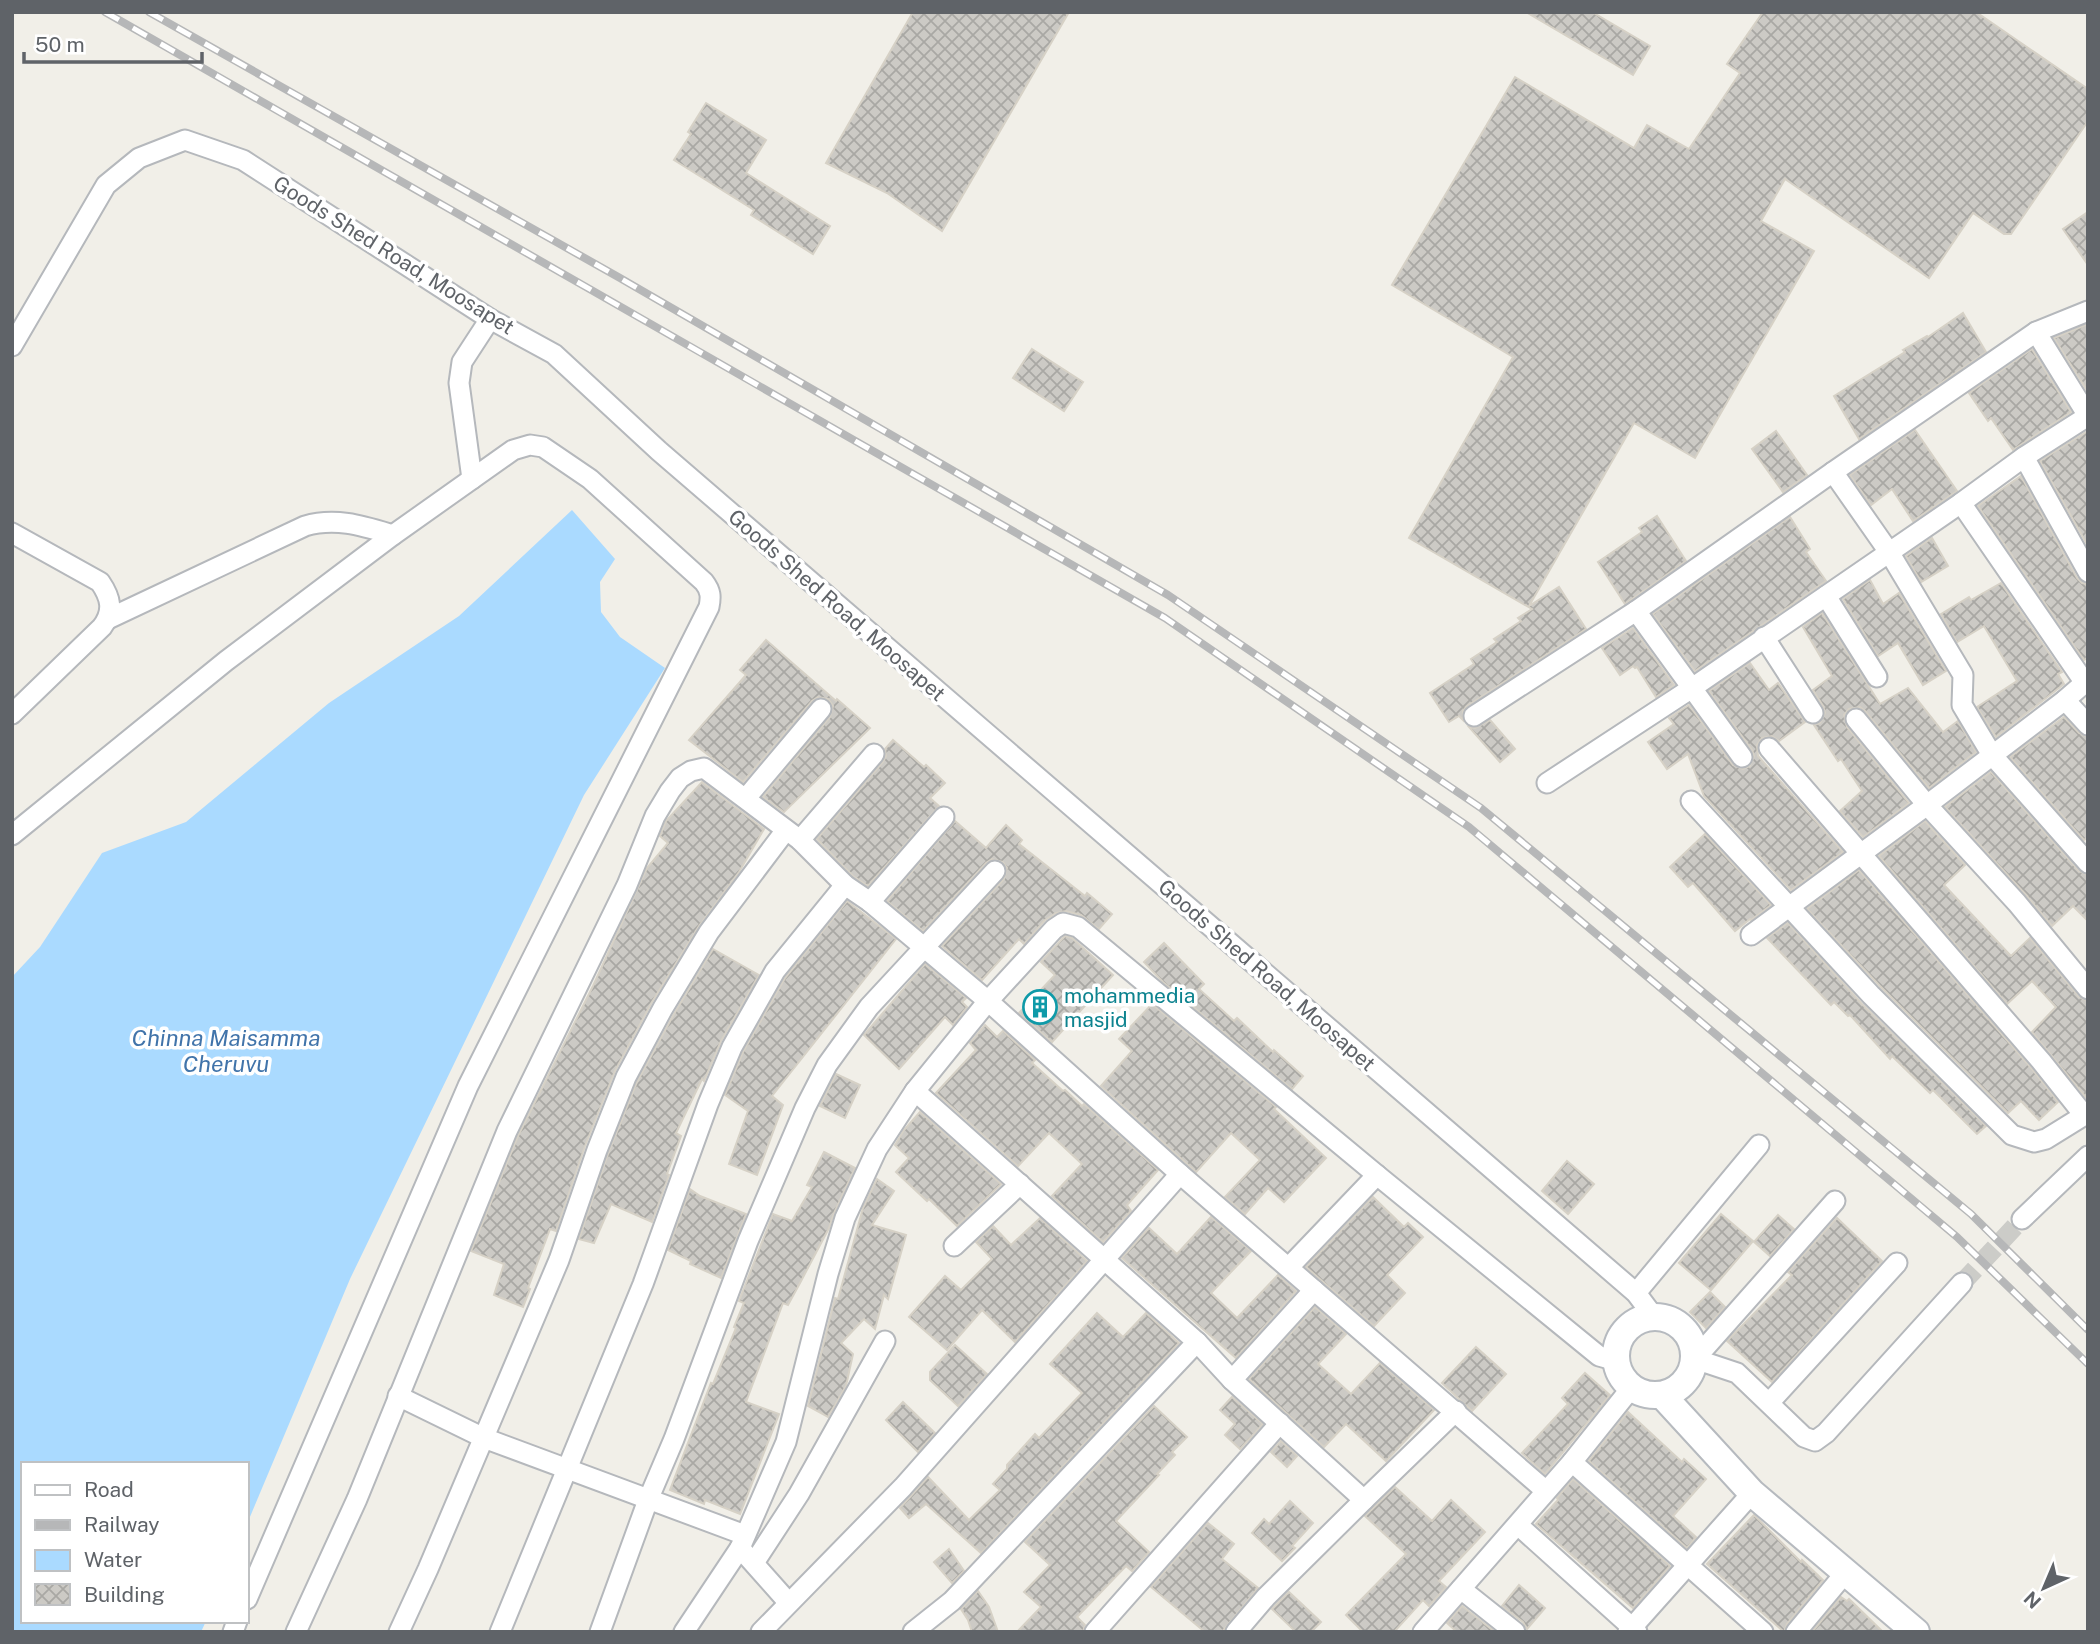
<svg xmlns="http://www.w3.org/2000/svg" width="2100" height="1644" viewBox="0 0 2100 1644" font-family="'Public Sans',sans-serif">
  <defs>
    <pattern id="building-cross-hatch" width="8" height="8" patternUnits="userSpaceOnUse" patternTransform="scale(1.75)"><rect width="8" height="8" fill="#cccac5"/><path d="M0 0l8 8M0 8l8-8" fill="none" stroke="#a9a8a4"/></pattern>
  </defs>
  <rect width="100%" height="100%" fill="#f1efe8"/>
  <path fill="#aadaff" d="M 572,510 L 615,559 L 600,582 L 601,612 L 620,637 L 665,668 L 584,795 L 350,1279 L 247,1524 L 247,1464 L 23,1464 L 23,1621 L 206,1621 L 201,1632 L 12,1632 L 12,977 L 40,947 L 102,853 L 186,822 L 329,703 L 459,616 Z"/>
  <g fill="url(#building-cross-hatch)" stroke="#d6d1c6" stroke-width="2">
    <path d="M 913,12 L 1069,12 L 942,231 L 887,193 L 826,163 Z"/>
    <path d="M 1526,12 L 1592,12 L 1650,46 L 1633,75 Z"/>
    <path d="M 1763,12 L 1976,12 L 2088,89 L 2088,121 L 2011,234 L 2004,234 L 1973,213 L 1929,278 L 1785,179 L 1761,221 L 1814,251 L 1695,458 L 1634,423 L 1529,606 L 1559,587 L 1586,629 L 1467,706 L 1463,711 L 1463,720 L 1459,716 L 1449,722 L 1430,693 L 1474,664 L 1471,659 L 1497,642 L 1494,639 L 1521,621 L 1518,618 L 1532,609 L 1409,538 L 1513,357 L 1392,285 L 1515,77 L 1634,148 L 1647,125 L 1689,149 L 1740,73 L 1727,64 Z"/>
    <path d="M 706,103 L 766,140 L 746,173 L 830,226 L 813,254 L 751,215 L 754,210 L 674,160 L 691,134 L 688,132 Z"/>
    <path d="M 2088,212 L 2088,265 L 2063,229 Z"/>
    <path d="M 1963,313 L 1986,352 L 1859,439 L 1834,396 L 1905,352 L 1903,350 L 1927,336 L 1928,337 Z"/>
    <path d="M 2088,324 L 2088,392 L 2054,338 Z"/>
    <path d="M 1032,349 L 1083,382 L 1064,411 L 1013,378 Z"/>
    <path d="M 2032,349 L 2071,412 L 2013,450 L 1991,418 L 1988,421 L 1969,393 Z"/>
    <path d="M 1915,430 L 1957,491 L 1913,521 L 1892,489 L 1871,505 L 1850,475 Z"/>
    <path d="M 1776,431 L 1807,475 L 1783,492 L 1752,449 Z"/>
    <path d="M 2088,431 L 2088,546 L 2040,461 Z"/>
    <path d="M 2021,476 L 2077,578 L 2082,583 L 2088,584 L 2088,657 L 2084,660 L 1978,506 Z"/>
    <path d="M 1657,516 L 1686,561 L 1625,604 L 1598,562 L 1642,532 L 1639,528 Z"/>
    <path d="M 1790,517 L 1810,549 L 1806,552 L 1826,581 L 1695,671 L 1653,614 Z"/>
    <path d="M 1932,538 L 1948,566 L 1921,582 L 1906,556 Z"/>
    <path d="M 1870,580 L 1883,604 L 1899,593 L 1946,671 L 1923,685 L 1898,643 L 1878,656 L 1843,599 Z"/>
    <path d="M 2001,583 L 2062,672 L 2058,674 L 2064,684 L 1996,737 L 1977,707 L 2017,681 L 1984,626 L 1957,642 L 1941,614 L 1969,597 L 1971,600 Z"/>
    <path d="M 1822,613 L 1880,704 L 1908,688 L 1943,732 L 1958,721 L 1976,752 L 1929,788 L 1865,711 L 1860,707 L 1849,709 L 1844,715 L 1847,727 L 1909,803 L 1863,837 L 1840,811 L 1862,791 L 1841,759 L 1838,761 L 1814,725 L 1820,723 L 1825,713 L 1823,706 L 1813,690 L 1832,676 L 1803,627 Z"/>
    <path d="M 1633,628 L 1674,685 L 1656,697 L 1637,667 L 1635,668 L 1633,666 L 1620,675 L 1602,648 Z"/>
    <path d="M 766,640 L 836,701 L 837,699 L 870,728 L 784,812 L 763,797 L 830,717 L 833,706 L 828,699 L 818,697 L 812,701 L 743,782 L 689,740 L 746,675 L 740,670 Z"/>
    <path d="M 1750,663 L 1769,690 L 1778,683 L 1805,722 L 1779,741 L 1772,736 L 1762,738 L 1757,745 L 1758,756 L 1843,852 L 1791,890 L 1704,796 L 1688,754 L 1667,769 L 1648,742 L 1674,724 L 1669,718 L 1689,705 L 1733,765 L 1743,769 L 1750,766 L 1754,756 L 1752,750 L 1709,691 Z"/>
    <path d="M 2064,717 L 2079,733 L 2088,737 L 2088,837 L 2084,840 L 2010,757 Z"/>
    <path d="M 1490,720 L 1515,749 L 1500,762 L 1469,727 L 1475,728 Z"/>
    <path d="M 893,740 L 924,767 L 926,765 L 945,783 L 930,798 L 939,806 L 868,886 L 853,876 L 817,839 L 883,762 L 886,756 L 885,749 Z"/>
    <path d="M 1991,772 L 2079,871 L 2088,875 L 2088,921 L 2073,906 L 2052,926 L 2026,895 L 1945,807 Z"/>
    <path d="M 702,782 L 764,829 L 739,872 L 699,926 L 652,1002 L 615,1071 L 585,1146 L 556,1231 L 550,1229 L 528,1288 L 530,1289 L 523,1307 L 494,1295 L 504,1264 L 471,1251 L 518,1136 L 593,986 L 647,868 L 668,843 L 660,836 L 666,821 Z"/>
    <path d="M 955,821 L 986,848 L 1006,825 L 1022,840 L 1019,844 L 1085,896 L 1087,893 L 1112,914 L 1099,929 L 1081,915 L 1066,911 L 1056,913 L 1045,920 L 1024,944 L 1019,939 L 982,980 L 942,946 L 1004,879 L 1007,868 L 1003,862 L 992,859 L 986,863 L 923,931 L 887,901 Z"/>
    <path d="M 1925,821 L 1965,865 L 1944,885 L 2011,956 L 2030,938 L 2079,997 L 2088,1001 L 2088,1100 L 2032,1032 L 2056,1007 L 2032,981 L 2007,1004 L 1879,856 Z"/>
    <path d="M 1705,834 L 1771,905 L 1751,920 L 1750,919 L 1735,931 L 1693,883 L 1688,887 L 1670,867 Z"/>
    <path d="M 1859,870 L 2032,1069 L 2058,1102 L 2039,1120 L 2021,1101 L 2008,1113 L 1880,986 L 1807,909 Z"/>
    <path d="M 847,901 L 896,939 L 772,1096 L 783,1105 L 757,1175 L 729,1164 L 748,1111 L 725,1095 L 743,1052 L 785,978 Z"/>
    <path d="M 1788,923 L 1862,1004 L 1986,1126 L 1977,1134 L 1933,1090 L 1930,1093 L 1892,1056 L 1890,1059 L 1850,1015 L 1848,1016 L 1834,1002 L 1831,1005 L 1767,938 Z"/>
    <path d="M 1065,936 L 1072,938 L 1113,975 L 1052,1042 L 1019,1013 L 1055,975 L 1041,962 Z"/>
    <path d="M 1164,943 L 1204,984 L 1199,989 L 1234,1021 L 1237,1018 L 1273,1052 L 1274,1050 L 1303,1076 L 1292,1089 L 1163,982 L 1144,962 Z"/>
    <path d="M 713,949 L 759,975 L 721,1041 L 704,1081 L 702,1079 L 676,1133 L 681,1136 L 667,1174 L 669,1175 L 652,1222 L 611,1204 L 594,1243 L 579,1239 L 608,1154 L 637,1082 L 674,1014 Z"/>
    <path d="M 925,964 L 966,998 L 962,1002 L 967,1007 L 953,1025 L 945,1017 L 899,1069 L 864,1035 Z"/>
    <path d="M 1152,1004 L 1276,1107 L 1274,1109 L 1326,1158 L 1284,1202 L 1268,1188 L 1245,1214 L 1225,1197 L 1260,1160 L 1231,1133 L 1196,1172 L 1101,1086 L 1132,1051 L 1119,1039 Z"/>
    <path d="M 985,1025 L 997,1037 L 1003,1031 L 1035,1060 L 1032,1063 L 1063,1091 L 1065,1090 L 1082,1106 L 1084,1104 L 1158,1170 L 1127,1205 L 1131,1211 L 1103,1242 L 1052,1196 L 1082,1164 L 1049,1133 L 1018,1166 L 936,1093 L 976,1050 L 970,1043 Z"/>
    <path d="M 836,1074 L 860,1085 L 845,1118 L 820,1106 Z"/>
    <path d="M 920,1112 L 1001,1184 L 957,1226 L 929,1199 L 927,1201 L 896,1172 L 909,1158 L 895,1145 L 904,1130 Z"/>
    <path d="M 824,1152 L 855,1168 L 834,1213 L 829,1228 L 800,1283 L 788,1305 L 783,1303 L 746,1402 L 779,1414 L 740,1514 L 705,1500 L 704,1504 L 670,1490 L 711,1383 L 713,1384 L 736,1328 L 734,1327 L 744,1303 L 739,1301 L 773,1214 L 792,1221 L 812,1187 L 807,1185 Z"/>
    <path d="M 1567,1161 L 1594,1184 L 1568,1214 L 1542,1191 Z"/>
    <path d="M 877,1179 L 894,1191 L 872,1225 L 906,1235 L 888,1299 L 884,1295 L 875,1329 L 864,1319 L 841,1343 L 853,1354 L 846,1386 L 828,1417 L 808,1406 L 835,1298 L 838,1299 L 863,1208 Z"/>
    <path d="M 690,1189 L 700,1196 L 746,1214 L 721,1278 L 690,1264 L 691,1261 L 668,1250 Z"/>
    <path d="M 1373,1197 L 1404,1227 L 1408,1223 L 1423,1237 L 1387,1275 L 1405,1293 L 1374,1326 L 1306,1267 Z"/>
    <path d="M 1721,1214 L 1753,1241 L 1711,1290 L 1679,1263 Z"/>
    <path d="M 1778,1215 L 1794,1229 L 1770,1256 L 1754,1242 Z"/>
    <path d="M 1211,1217 L 1251,1251 L 1211,1293 L 1237,1318 L 1278,1275 L 1296,1291 L 1236,1358 L 1122,1258 L 1149,1228 L 1177,1254 Z"/>
    <path d="M 1040,1218 L 1087,1261 L 1015,1342 L 982,1310 L 947,1350 L 909,1317 L 945,1276 L 961,1290 L 992,1259 L 976,1242 L 993,1226 L 1011,1245 Z"/>
    <path d="M 1837,1218 L 1882,1261 L 1772,1382 L 1727,1341 L 1792,1275 L 1788,1272 Z"/>
    <path d="M 1710,1292 L 1725,1307 L 1706,1328 L 1690,1312 Z"/>
    <path d="M 1315,1307 L 1346,1334 L 1318,1364 L 1351,1394 L 1380,1363 L 1434,1410 L 1386,1461 L 1346,1424 L 1324,1447 L 1249,1379 Z"/>
    <path d="M 1097,1313 L 1123,1337 L 1146,1313 L 1179,1343 L 981,1553 L 926,1504 L 909,1518 L 900,1508 L 928,1477 L 969,1520 L 1000,1490 L 993,1484 L 1007,1469 L 1007,1465 L 1035,1434 L 1039,1438 L 1082,1393 L 1050,1364 Z"/>
    <path d="M 955,1345 L 987,1374 L 958,1406 L 930,1380 L 930,1372 Z"/>
    <path d="M 1476,1347 L 1506,1374 L 1472,1411 L 1442,1383 Z"/>
    <path d="M 1585,1373 L 1610,1395 L 1545,1474 L 1522,1453 L 1568,1404 L 1562,1398 Z"/>
    <path d="M 1232,1397 L 1263,1424 L 1240,1449 L 1225,1435 L 1235,1424 L 1220,1410 Z"/>
    <path d="M 903,1402 L 935,1433 L 918,1452 L 886,1420 Z"/>
    <path d="M 1154,1406 L 1187,1437 L 1172,1452 L 1175,1455 L 1157,1474 L 1159,1475 L 1116,1521 L 1149,1552 L 1132,1571 L 1126,1566 L 1077,1617 L 1085,1625 L 1083,1632 L 1017,1632 L 1041,1607 L 1024,1592 L 1050,1565 L 1025,1542 Z"/>
    <path d="M 1628,1412 L 1682,1462 L 1684,1459 L 1706,1479 L 1673,1516 L 1696,1537 L 1687,1548 L 1589,1461 Z"/>
    <path d="M 1281,1441 L 1297,1456 L 1287,1467 L 1271,1452 Z"/>
    <path d="M 1573,1479 L 1670,1566 L 1633,1608 L 1536,1524 L 1558,1500 L 1557,1498 Z"/>
    <path d="M 1395,1487 L 1432,1521 L 1451,1500 L 1485,1532 L 1439,1581 L 1446,1587 L 1429,1606 L 1423,1600 L 1394,1632 L 1363,1632 L 1346,1615 L 1406,1554 L 1365,1516 Z"/>
    <path d="M 1290,1501 L 1313,1523 L 1292,1546 L 1295,1548 L 1282,1561 L 1252,1533 L 1264,1519 L 1269,1524 Z"/>
    <path d="M 1754,1515 L 1801,1562 L 1802,1560 L 1823,1580 L 1787,1624 L 1784,1632 L 1707,1564 Z"/>
    <path d="M 1208,1523 L 1234,1544 L 1222,1559 L 1258,1588 L 1222,1632 L 1205,1632 L 1151,1587 Z"/>
    <path d="M 949,1549 L 964,1571 L 952,1583 L 934,1562 Z"/>
    <path d="M 1519,1585 L 1545,1608 L 1527,1629 L 1523,1622 L 1502,1606 Z"/>
    <path d="M 978,1591 L 989,1607 L 998,1632 L 972,1632 L 968,1620 L 961,1609 Z"/>
    <path d="M 1289,1592 L 1321,1622 L 1311,1632 L 1296,1632 L 1272,1609 Z"/>
    <path d="M 1841,1597 L 1847,1601 L 1849,1599 L 1883,1632 L 1812,1632 Z"/>
    <path d="M 1462,1606 L 1495,1632 L 1457,1632 L 1447,1623 Z"/>
  </g>
  <g fill="none" stroke-linecap="round" stroke-linejoin="round">
    <path stroke="#ccccc8" stroke-width="19" stroke-dasharray="19 10" stroke-linecap="butt" d="M 1962,1283 L 2022,1219"/>
    <g stroke="#b5b8bc" stroke-width="23">
      <g id="street">
        <path d="M 2036,332 L 2088,416"/>
        <path d="M 12,346 L 106,185 L 139,158 L 185,140 L 243,160 L 490,319 L 554,354 L 659,451 L 1636,1293 L 1654,1317"/>
        <path d="M 2024,457 L 2088,572"/>
        <path d="M 1833,472 L 1889,552 L 1963,675 L 1962,705 L 1992,755 L 2088,863"/>
        <path d="M 472,479 L 459,383 L 462,362 L 490,319"/>
        <path d="M 1961,503 L 2085,683"/>
        <path d="M 12,533 L 100,582 C 111,598 114,611 102,627 L 12,714"/>
        <path d="M 1826,596 L 1877,677"/>
        <path d="M 1636,611 L 1742,757"/>
        <path d="M 108,619 L 305,526 C 336,517 363,526 393,535"/>
        <path d="M 1764,637 L 1813,713"/>
        <path d="M 2065,700 L 2088,725"/>
        <path d="M 1474,716 L 1636,611 L 1833,472 L 2036,332 L 2088,311"/>
        <path d="M 1856,719 L 1927,805 L 2017,903 L 2088,989"/>
        <path d="M 1769,748 L 2041,1061 L 2084,1115"/>
        <path d="M 1547,783 L 1692,688 L 1961,503 L 2024,457 L 2088,416"/>
        <path d="M 746,798 L 821,709"/>
        <path d="M 1691,801 L 1871,995 L 2012,1135 L 2034,1142 L 2046,1139 L 2088,1113"/>
        <path d="M 12,835 L 226,661 L 393,535 L 513,450 L 530,445 L 543,447 L 590,479 L 704,582 C 711,591 711,597 709,607 L 468,1086 L 247,1599"/>
        <path d="M 800,840 L 874,754"/>
        <path d="M 870,902 L 944,817"/>
        <path d="M 1751,935 L 1927,805 L 2065,700 L 2088,680"/>
        <path d="M 1835,1201 L 1695,1359 L 1737,1373 L 1804,1437 L 1815,1441 L 1826,1433 L 1962,1283"/>
        <path d="M 2022,1219 L 2088,1156"/>
        <path d="M 954,1246 L 1020,1184"/>
        <path d="M 1289,1267 L 1377,1175"/>
        <path d="M 1636,1293 L 1759,1145"/>
        <path d="M 1197,1342 L 1232,1380 L 1364,1500 L 1456,1411"/>
        <path d="M 1232,1380 L 1314,1290"/>
        <path d="M 398,1396 L 484,1438 L 745,1535"/>
        <path d="M 1769,1403 L 1897,1263"/>
        <path d="M 1572,1462 L 1763,1632"/>
        <path d="M 1518,1525 L 1637,1632"/>
        <path d="M 754,1563 L 799,1494 L 885,1341"/>
        <path d="M 1461,1589 L 1515,1632"/>
        <path d="M 788,1602 L 740,1548 L 786,1442 L 828,1274 L 845,1218 L 877,1149 L 915,1091 L 988,1001 L 1054,929 L 1063,923 L 1078,927 L 1377,1175 L 1599,1356 L 1617,1361"/>
        <path d="M 233,1632 L 237,1621"/>
        <path d="M 296,1632 L 357,1499 L 507,1131 L 627,885 L 655,816 L 670,791 L 680,778 L 691,771 L 704,768 L 800,840 L 845,885 L 870,902 L 988,1001 L 1180,1174 L 1546,1491"/>
        <path d="M 399,1632 L 428,1569 L 559,1260 L 597,1150 L 626,1077 L 663,1008 L 709,932 L 786,830"/>
        <path d="M 500,1632 L 643,1284 L 708,1104 L 732,1047 L 775,971 L 845,885"/>
        <path d="M 600,1632 L 648,1500 L 674,1439 L 748,1241 L 805,1108 L 827,1065 L 869,1007 L 995,871"/>
        <path d="M 684,1632 L 740,1548"/>
        <path d="M 761,1632 L 903,1487 L 1180,1174"/>
        <path d="M 913,1632 L 952,1601 L 1197,1342 L 915,1091"/>
        <path d="M 1095,1632 L 1280,1423"/>
        <path d="M 1236,1632 L 1266,1597 L 1364,1500"/>
        <path d="M 1423,1632 L 1572,1462 L 1632,1387"/>
        <path d="M 1628,1632 L 1752,1493"/>
        <path d="M 1796,1632 L 1846,1572"/>
      </g>
    </g>
    <g stroke="#b6babf" stroke-width="30">
      <g id="secondary">
        <circle cx="1655" cy="1356" r="39"/>
        <path d="M 1662,1395 L 1752,1493 L 1916,1632"/>
      </g>
    </g>
    <use href="#street" stroke="#fff" stroke-width="19"/>
    <use href="#secondary" stroke="#fff" stroke-width="26"/>
    <g stroke="#b6b7b8" stroke-width="8">
      <g id="rail">
        <path d="M 105,12 L 1165,618 L 1469,827 L 1957,1237 L 2088,1364"/>
        <path d="M 149,12 L 620,278 L 1168,595 L 1481,808 L 1971,1214 L 2088,1330"/>
      </g>
    </g>
    <use href="#rail" stroke="#fff" stroke-width="5" stroke-dasharray="16" stroke-linecap="butt"/>
  </g>
  <defs>
    <g id="building-ring" transform="scale(1.75)"><circle r="9.5" fill="#fff" stroke="#0f9aa8" stroke-width="1.5"/><path d="M-4-6H4V6H1V3H-1V6H-4ZM-2.5-4.3h1.7v1.8h-1.7ZM.8-4.3h1.7v1.8H.8ZM-2.5-1h1.7V.8h-1.7ZM.8-1h1.7V.8H.8Z" fill="#0f9aa8"/></g>
  </defs>
  <g fill-rule="evenodd">
    <use href="#building-ring" x="1040" y="1007"/>
  </g>
  <g text-anchor="middle" dominant-baseline="central" stroke-width="7" stroke-linejoin="round" paint-order="stroke">
    <g font-size="21" fill="#5f6368" stroke="#fff">
      <text transform="translate(394 255) rotate(32)">Goods Shed Road, Moosapet</text>
      <text transform="translate(837 605) rotate(41)">Goods Shed Road, Moosapet</text>
      <text transform="translate(1267 975) rotate(41)">Goods Shed Road, Moosapet</text>
    </g>
    <g font-size="21" fill="#0d838f" stroke="#fff" text-anchor="start">
      <text x="1064" y="995">mohammedia<tspan x="1064" dy="24">masjid</tspan></text>
    </g>
    <g font-size="23" font-style="italic" fill="#4174aa" stroke="#fff">
      <text x="226" y="1037">Chinna Maisamma<tspan x="226" dy="26">Cheruvu</tspan></text>
    </g>
  </g>
  <rect width="2100" height="1644" fill="none" stroke="#5f6368" stroke-width="28"/>
  <rect x="21" y="1462" width="228" height="161" fill="#ffffff" stroke="#bfc1c3" stroke-width="2"/>
  <rect x="35" y="1485" width="35" height="10" fill="#ffffff" stroke="#bfc1c3" stroke-width="2"/>
  <text x="84" y="1497" font-size="21" fill="#5f6368">Road</text>
  <rect x="35" y="1520" width="35" height="10" fill="#b6b7b8" stroke="#bfc1c3" stroke-width="2"/>
  <text x="84" y="1532" font-size="21" fill="#5f6368">Railway</text>
  <rect x="35" y="1550" width="35" height="21" fill="#aadaff" stroke="#bfc1c3" stroke-width="2"/>
  <text x="84" y="1567" font-size="21" fill="#5f6368">Water</text>
  <rect x="35" y="1584" width="35" height="21" fill="url(#building-cross-hatch)" stroke="#bfc1c3" stroke-width="2"/>
  <text x="84" y="1602" font-size="21" fill="#5f6368">Building</text>
  <g transform="translate(2044 1588) rotate(224)" stroke="#ffffff" stroke-width="5" paint-order="stroke">
  <path d="M0-5L12 26L0 18L-12 26Z" fill="#5f6368"/>
  <text y="-10" font-size="19" font-weight="bold" text-anchor="middle" fill="#5f6368">N</text>
  </g>
  <path d="M24 52v10h178v-10" fill="none" stroke="#5f6368" stroke-width="3.5"/>
  <text x="35" y="52" font-size="21" fill="#5f6368" stroke="#ffffff" stroke-width="5" paint-order="stroke">50 m</text>
</svg>
